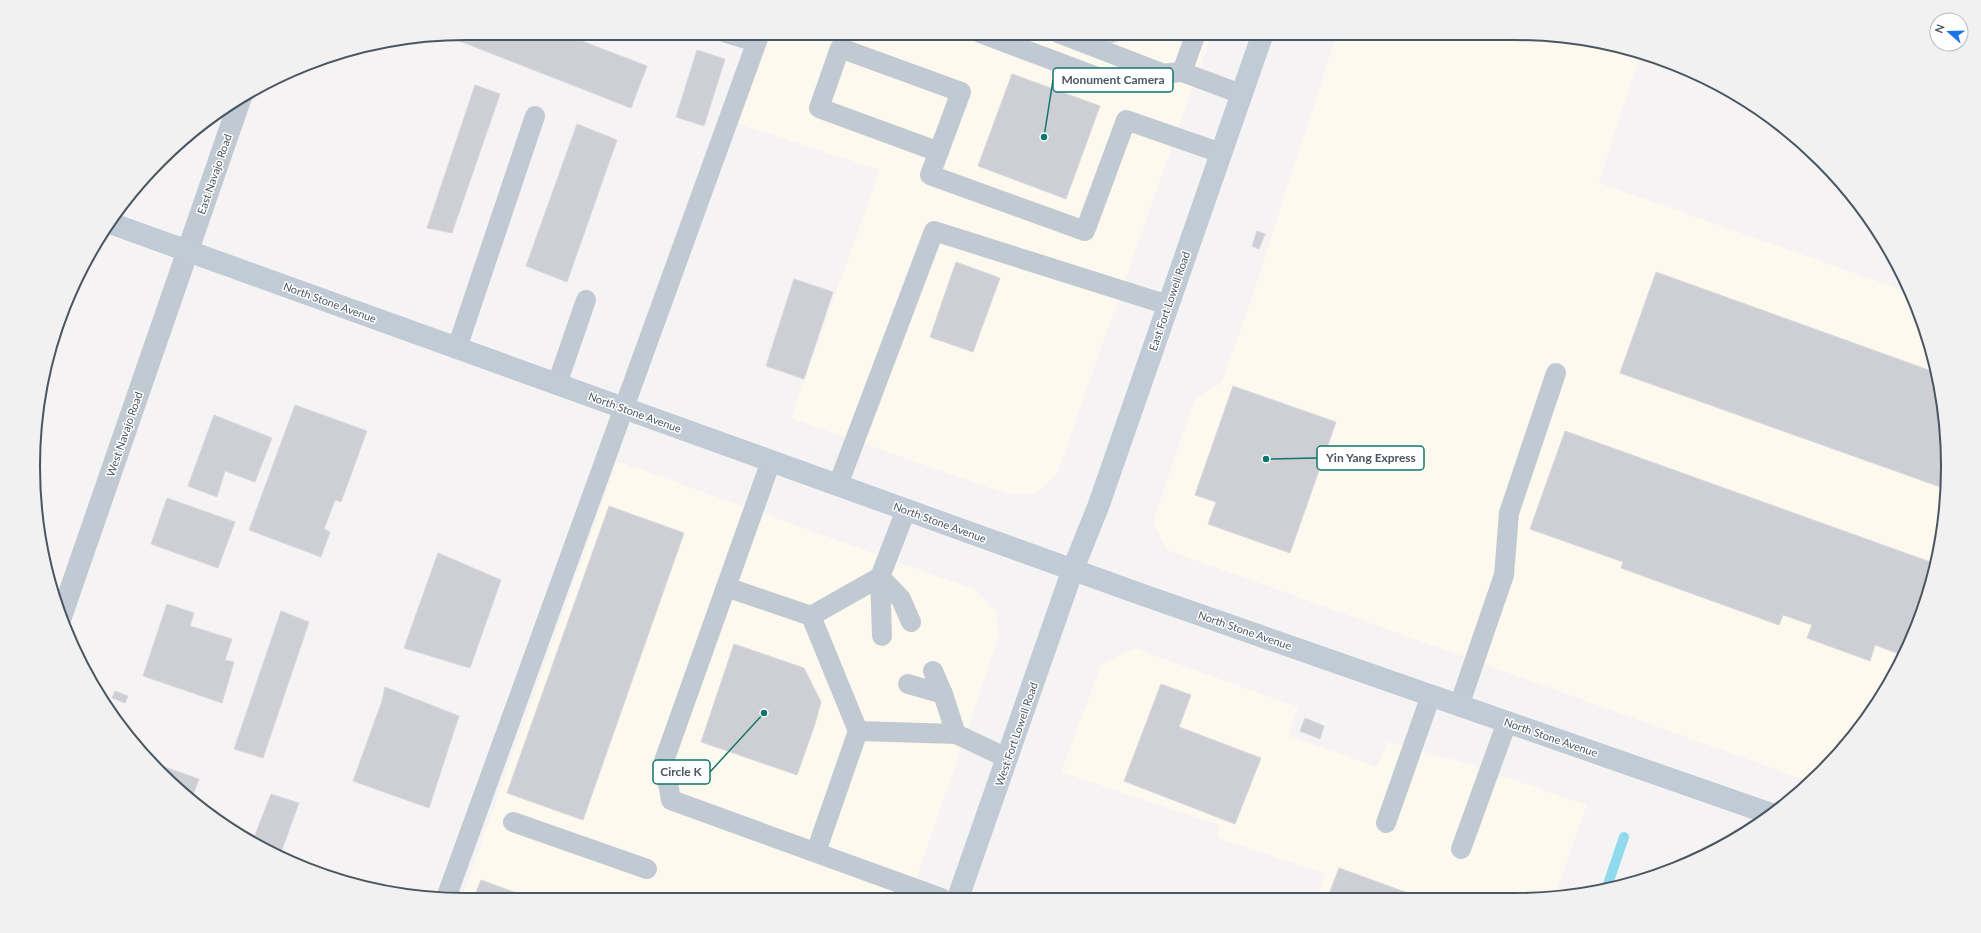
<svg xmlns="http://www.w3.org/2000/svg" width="1981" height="933" viewBox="0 0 1981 933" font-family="Lato,sans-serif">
  <rect width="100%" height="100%" fill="#f5f3f3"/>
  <g fill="#fdf9ef">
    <path d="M 770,33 L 1212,33 L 1057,474 L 1035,494 L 1007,494 L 791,418 L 880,170 L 738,124 Z"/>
    <path d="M 1337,33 L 1515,33 L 1599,41 L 1640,54 L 1599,183 L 1911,293 L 1915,300 L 1940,382 L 1948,466 L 1940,551 L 1915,632 L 1859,730 L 1808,781 L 1167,550 L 1153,522 L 1194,400 L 1222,382 L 1251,300 Z"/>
    <path d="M 617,461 L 976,590 L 996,612 L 999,636 L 910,898 L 461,900 Z"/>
    <path d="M 1134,648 L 1298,707 L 1288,735 L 1377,767 L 1387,742 L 1455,760 L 1587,805 L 1555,896 L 1318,897 L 1325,874 L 1218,838 L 1219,825 L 1061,772 L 1101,665 Z"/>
  </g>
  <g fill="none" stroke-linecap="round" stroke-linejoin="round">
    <path stroke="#90daee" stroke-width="10" d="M 1607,887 L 1624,837"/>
  </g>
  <g fill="#cdcfd5" stroke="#d7d9de">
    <path d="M 466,33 L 561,33 L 647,66 L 631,108 L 444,35 Z"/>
    <path d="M 1085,33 L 1124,33 L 1121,40 L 1102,46 Z"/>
    <path d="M 697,50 L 725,59 L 704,126 L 676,117 Z"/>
    <path d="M 1678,65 L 1680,66 L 1712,83 L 1676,70 Z"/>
    <path d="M 1012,74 L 1100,106 L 1066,199 L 978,166 Z"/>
    <path d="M 475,85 L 500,94 L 452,233 L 427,228 Z"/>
    <path d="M 577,124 L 617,140 L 567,282 L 526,266 Z"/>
    <path d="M 1257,231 L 1265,234 L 1259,249 L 1252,246 Z"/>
    <path d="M 956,262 L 1000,278 L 973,352 L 930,337 Z"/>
    <path d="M 1656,272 L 1937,373 L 1940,382 L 1948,466 L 1946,489 L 1620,373 Z"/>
    <path d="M 794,279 L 833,292 L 804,379 L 766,366 Z"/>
    <path d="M 1233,386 L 1336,422 L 1290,553 L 1208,524 L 1216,502 L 1195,495 Z"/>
    <path d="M 295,405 L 367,431 L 341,502 L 335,500 L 324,529 L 330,532 L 321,557 L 249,530 Z"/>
    <path d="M 214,415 L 272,438 L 255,482 L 225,471 L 217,497 L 188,486 Z"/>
    <path d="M 1565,431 L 1936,564 L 1915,632 L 1902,655 L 1875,645 L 1870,661 L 1807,638 L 1812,625 L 1783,615 L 1779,625 L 1621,568 L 1623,562 L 1530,529 Z"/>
    <path d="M 167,498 L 235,522 L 218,568 L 151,544 Z"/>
    <path d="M 609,506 L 684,533 L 583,820 L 507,793 Z"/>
    <path d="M 438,553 L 501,580 L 470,668 L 404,648 Z"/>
    <path d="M 167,604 L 194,613 L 190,626 L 232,639 L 225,660 L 234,662 L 222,703 L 143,676 Z"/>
    <path d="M 281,611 L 309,622 L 263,758 L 234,749 Z"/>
    <path d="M 734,644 L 804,668 L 821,702 L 815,724 L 797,775 L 701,742 Z"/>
    <path d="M 1161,684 L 1191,695 L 1179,727 L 1261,758 L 1235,824 L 1124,781 Z"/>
    <path d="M 385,687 L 459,716 L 429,808 L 353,781 L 382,701 Z"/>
    <path d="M 115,691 L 128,696 L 125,703 L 112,698 Z"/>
    <path d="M 1305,718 L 1324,726 L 1320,739 L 1300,731 Z"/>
    <path d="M 153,763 L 199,779 L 191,800 L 181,792 Z"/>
    <path d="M 271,794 L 299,803 L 280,855 L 252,843 Z"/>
    <path d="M 1339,868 L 1419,897 L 1328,897 Z"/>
    <path d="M 481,880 L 536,900 L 473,900 Z"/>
  </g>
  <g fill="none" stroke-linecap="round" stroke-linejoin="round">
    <g stroke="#c1cad2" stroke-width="20">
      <path d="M 726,33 L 756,42"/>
      <path d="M 980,33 L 1103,79 L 1182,72"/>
      <path d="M 1058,33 L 1159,72"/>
      <path d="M 1196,33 L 1182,72 L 1241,94"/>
      <path d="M 939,152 L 819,108 L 840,48 L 961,92 L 930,175 L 1085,231 L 1126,120 L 1221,153"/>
      <path d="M 457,348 L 535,116"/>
      <path d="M 557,384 L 586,300"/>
      <path d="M 771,461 L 664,761 L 671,800 L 941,898"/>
      <path d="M 838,485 L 934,231 L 1168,305"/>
      <path d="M 906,510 L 880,577 L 901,599 L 911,622"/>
      <path d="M 726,587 L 811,616 L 858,731 L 816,852"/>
      <path d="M 811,616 L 880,577 L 882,636"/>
      <path d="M 933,671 L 943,694 L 956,734 L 1007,758"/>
      <path d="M 908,684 L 943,694"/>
      <path d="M 1459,706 L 1504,575 L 1509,513 L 1556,373"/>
      <path d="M 858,731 L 956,734"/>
      <path d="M 513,822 L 647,869"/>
      <path d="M 1386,823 L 1431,695"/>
      <path d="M 1461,849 L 1507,722"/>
      <path d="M 446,898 L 760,33"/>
    </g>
    <path stroke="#c1cad2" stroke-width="22" d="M 61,617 L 241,97"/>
    <g stroke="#c1cbd6" stroke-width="22">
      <path d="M 110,223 L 1143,595 L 1771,814"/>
      <path d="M 958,898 L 1073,569 L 1098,507 L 1263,33"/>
    </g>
  </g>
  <g text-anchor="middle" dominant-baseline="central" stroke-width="3" stroke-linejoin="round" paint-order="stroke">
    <g font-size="11" fill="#4a5661" stroke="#fff">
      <text transform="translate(214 174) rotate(-71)">East Navajo Road</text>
      <text transform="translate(1169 301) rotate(-71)">East Fort Lowell Road</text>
      <text transform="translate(330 302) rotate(20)">North Stone Avenue</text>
      <text transform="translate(635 412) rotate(20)">North Stone Avenue</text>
      <text transform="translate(124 434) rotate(-71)">West Navajo Road</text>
      <text transform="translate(940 522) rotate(20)">North Stone Avenue</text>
      <text transform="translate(1245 630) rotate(19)">North Stone Avenue</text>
      <text transform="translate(1016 734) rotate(-71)">West Fort Lowell Road</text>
      <text transform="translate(1551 737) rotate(19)">North Stone Avenue</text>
    </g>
  </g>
  <path d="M0 0H1981V933H0ZM466 40H1515A426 426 0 0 1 1941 466V467A426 426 0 0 1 1515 893H466A426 426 0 0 1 40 467V466A426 426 0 0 1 466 40Z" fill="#f1f1f2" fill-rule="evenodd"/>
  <path fill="none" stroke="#4a5661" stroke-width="2" d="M466 40H1515A426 426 0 0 1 1941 466V467A426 426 0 0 1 1515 893H466A426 426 0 0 1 40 467V466A426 426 0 0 1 466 40Z"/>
  <path fill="none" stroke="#0f766e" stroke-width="1.5" d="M1044 137L1053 80M1266 459L1317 458M764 713L710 772"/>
  <g fill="#0f766e" stroke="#fff" stroke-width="1.5">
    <circle cx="1044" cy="137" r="4"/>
    <circle cx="1266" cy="459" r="4"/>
    <circle cx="764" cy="713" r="4"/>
  </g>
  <g fill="#fff" stroke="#0f766e" stroke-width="1.5">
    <rect x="1053" y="68" width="120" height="24" rx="4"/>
    <rect x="1317" y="446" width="107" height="24" rx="4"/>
    <rect x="653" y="760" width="57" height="24" rx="4"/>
  </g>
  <g font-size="12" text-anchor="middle" font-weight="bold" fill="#4a5661">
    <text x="1113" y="84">Monument Camera</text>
    <text x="1371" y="462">Yin Yang Express</text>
    <text x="681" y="776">Circle K</text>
  </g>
  <g transform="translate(1949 32) rotate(290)"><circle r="19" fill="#ffffff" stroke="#b7bbc0"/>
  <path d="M0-3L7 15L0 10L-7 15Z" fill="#1a73e8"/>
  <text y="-6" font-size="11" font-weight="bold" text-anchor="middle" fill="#4a5661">N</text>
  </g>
</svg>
